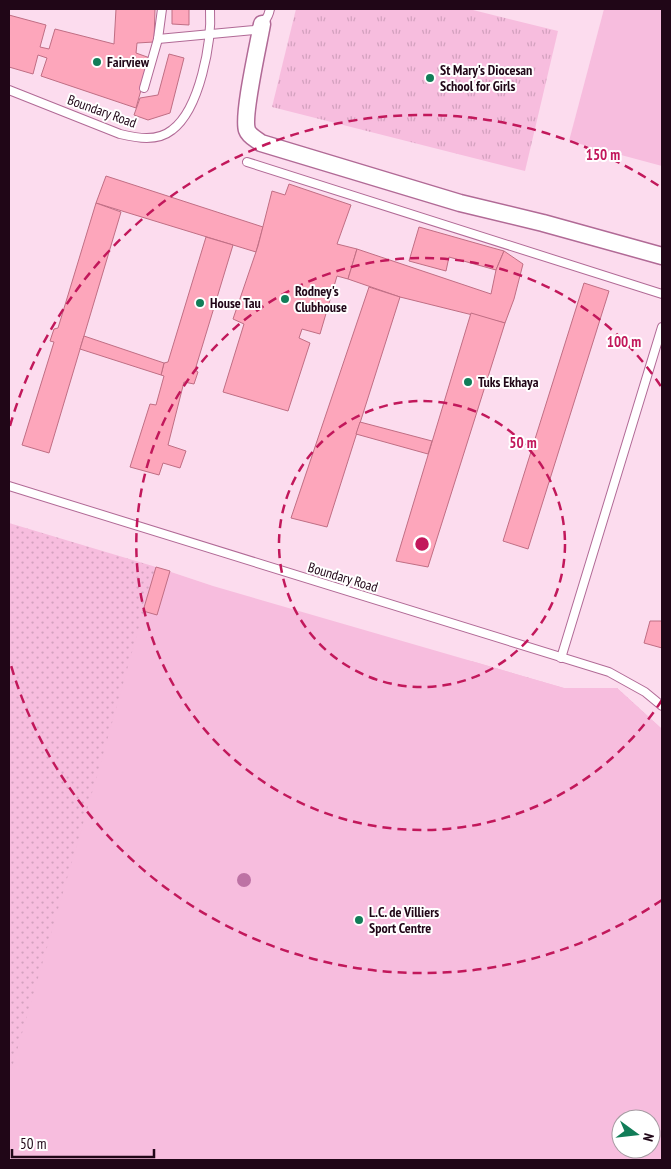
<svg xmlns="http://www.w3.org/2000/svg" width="671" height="1169" viewBox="0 0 671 1169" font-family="'PT Sans Narrow',sans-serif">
  <defs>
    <pattern id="grass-dots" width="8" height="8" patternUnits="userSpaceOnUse" patternTransform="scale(1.25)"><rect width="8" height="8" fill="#f7bdde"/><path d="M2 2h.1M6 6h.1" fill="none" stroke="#d3a1be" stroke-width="1.8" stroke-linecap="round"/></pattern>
    <pattern id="park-tufts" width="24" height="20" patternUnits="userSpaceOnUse" patternTransform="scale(1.25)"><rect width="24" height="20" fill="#f7bdde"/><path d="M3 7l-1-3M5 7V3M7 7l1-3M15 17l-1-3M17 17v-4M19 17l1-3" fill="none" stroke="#d3a1be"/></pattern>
  </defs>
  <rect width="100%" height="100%" fill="#fcdcee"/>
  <path fill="url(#grass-dots)" d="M 9,523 L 156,567 L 143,611 L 223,606 L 475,662 L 564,688 L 617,688 L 662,729 L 9,1078 Z"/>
  <path fill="url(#park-tufts)" d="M 296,9 L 469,9 L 558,31 L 525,171 L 272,107 Z"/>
  <g fill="#f7bdde" fill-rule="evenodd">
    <path d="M 604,9 L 662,9 L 662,166 L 569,141 Z"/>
    <path d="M 156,567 L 213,586 L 564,688 L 617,688 L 662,729 L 662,1160 L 9,1160 L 9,1078 L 101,762 ZM 621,1119 L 651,1119 L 651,1149 L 621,1149 Z"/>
  </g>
  <g fill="#fda6bb" stroke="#c06e84">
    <path d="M 116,9 L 155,9 L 154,42 L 137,43 L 136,53 L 150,58 L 136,108 L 41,76 L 47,58 L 38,55 L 33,74 L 9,67 L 9,15 L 46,25 L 40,47 L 49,49 L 55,29 L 114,44 Z"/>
    <path d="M 172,9 L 189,9 L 189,25 L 172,24 Z"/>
    <path d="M 169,54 L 184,58 L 170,113 L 148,120 L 134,115 L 140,98 L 158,95 Z"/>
    <path d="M 106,176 L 263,227 L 256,252 L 96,203 Z"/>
    <path d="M 289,184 L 351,205 L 337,244 L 357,249 L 348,279 L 337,276 L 320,334 L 302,329 L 299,338 L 310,343 L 288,411 L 223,392 L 244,324 L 233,319 L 258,246 L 272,191 L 285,195 Z"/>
    <path d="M 96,203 L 121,212 L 49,453 L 22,445 L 54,342 L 50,341 L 54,329 L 58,328 Z"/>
    <path d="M 419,227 L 493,248 L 504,251 L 496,270 L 449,257 L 446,271 L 409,261 Z"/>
    <path d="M 206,237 L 233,245 L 195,370 L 198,372 L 194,384 L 184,382 L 168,445 L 186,451 L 180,468 L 163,463 L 159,475 L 130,467 L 150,404 L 156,405 L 164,376 L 161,375 L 164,363 L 168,362 Z"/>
    <path d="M 357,249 L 491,294 L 496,270 L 504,251 L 523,264 L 514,299 L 505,323 L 400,297 L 348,279 Z"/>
    <path d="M 584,283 L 609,291 L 528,549 L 503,541 Z"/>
    <path d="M 369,287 L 400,297 L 327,527 L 291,518 Z"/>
    <path d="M 471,313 L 505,323 L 428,567 L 396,561 Z"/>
    <path d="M 84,336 L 164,363 L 161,375 L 80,349 Z"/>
    <path d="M 360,422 L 432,441 L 428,454 L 356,434 Z"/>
    <path d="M 156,567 L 170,571 L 157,615 L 143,611 Z"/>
    <path d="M 650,621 L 662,621 L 662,648 L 644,643 Z"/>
  </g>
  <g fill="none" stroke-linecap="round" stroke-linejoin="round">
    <g stroke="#b16a96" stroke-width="10">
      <g id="service">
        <path d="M 158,39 L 254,30 C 263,24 268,19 270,9"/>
        <path d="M 144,88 L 158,39 L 162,9"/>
        <path d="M 9,90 L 120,134 C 137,138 157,142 172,130 C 200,109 212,42 210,9"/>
        <path d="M 247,162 L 662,294"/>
        <path d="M 9,486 L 609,672 L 645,692 L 662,706"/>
        <path d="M 561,658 L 662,327"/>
      </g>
    </g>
    <g stroke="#b16a96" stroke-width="19">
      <path id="minor" d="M 262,24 C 259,42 242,116 247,130 C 249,136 256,139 261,143 L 460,203 L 543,223 L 662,256"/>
    </g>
    <use href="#service" stroke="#fff" stroke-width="8"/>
    <use href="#minor" stroke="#fff" stroke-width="16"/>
  </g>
  <circle fill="#bd72a4" cx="244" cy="880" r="7"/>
  <g fill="none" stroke="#c2185b" stroke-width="2.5" stroke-dasharray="9 6">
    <circle cx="422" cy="544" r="143"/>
    <path d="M662 700A286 286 0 1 1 662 388"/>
    <path d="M662 900A429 429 0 0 1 10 662M10 426A429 429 0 0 1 662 188"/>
  </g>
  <g fill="#117d58" stroke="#fff" stroke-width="2">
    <circle cx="97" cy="62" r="5"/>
    <circle cx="430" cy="78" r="5"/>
    <circle cx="285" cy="299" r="5"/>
    <circle cx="200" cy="303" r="5"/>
    <circle cx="468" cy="382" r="5"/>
    <circle cx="359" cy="920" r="5"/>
  </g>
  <g text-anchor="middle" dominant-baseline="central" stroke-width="4" stroke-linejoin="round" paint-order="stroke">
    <g font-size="14" font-weight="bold" fill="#200617" stroke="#fff" text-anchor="start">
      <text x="107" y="62">Fairview</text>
      <text x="440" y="70">St Mary's Diocesan<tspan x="440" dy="16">School for Girls</tspan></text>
      <text x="295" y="291">Rodney's<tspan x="295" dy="16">Clubhouse</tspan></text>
      <text x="210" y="303">House Tau</text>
      <text x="478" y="382">Tuks Ekhaya</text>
      <text x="369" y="912">L.C. de Villiers<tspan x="369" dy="16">Sport Centre</tspan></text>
    </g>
    <g font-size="14" fill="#200617" stroke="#fff">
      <text transform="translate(102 111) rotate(20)">Boundary Road</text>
      <text transform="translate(343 577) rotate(17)">Boundary Road</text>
    </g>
  </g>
  <circle cx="422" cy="544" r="8" fill="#c2185b" stroke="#fff" stroke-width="2.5"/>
  <g font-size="15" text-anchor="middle" font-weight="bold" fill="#c2185b" stroke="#fff" stroke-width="4" stroke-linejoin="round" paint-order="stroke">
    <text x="603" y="160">150 m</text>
    <text x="624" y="347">100 m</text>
    <text x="523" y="448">50 m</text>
  </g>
  <rect width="671" height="1169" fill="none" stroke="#200617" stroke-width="20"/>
  <g transform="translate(636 1134) rotate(105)"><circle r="24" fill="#ffffff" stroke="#a69ba2"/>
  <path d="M0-4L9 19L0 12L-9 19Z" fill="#117d58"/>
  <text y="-8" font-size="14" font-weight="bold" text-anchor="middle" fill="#200617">N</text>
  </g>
  <path d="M12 1149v8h142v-8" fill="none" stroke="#200617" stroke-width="2.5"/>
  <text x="20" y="1149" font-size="15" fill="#200617" stroke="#ffffff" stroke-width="4" paint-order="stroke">50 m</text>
</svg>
